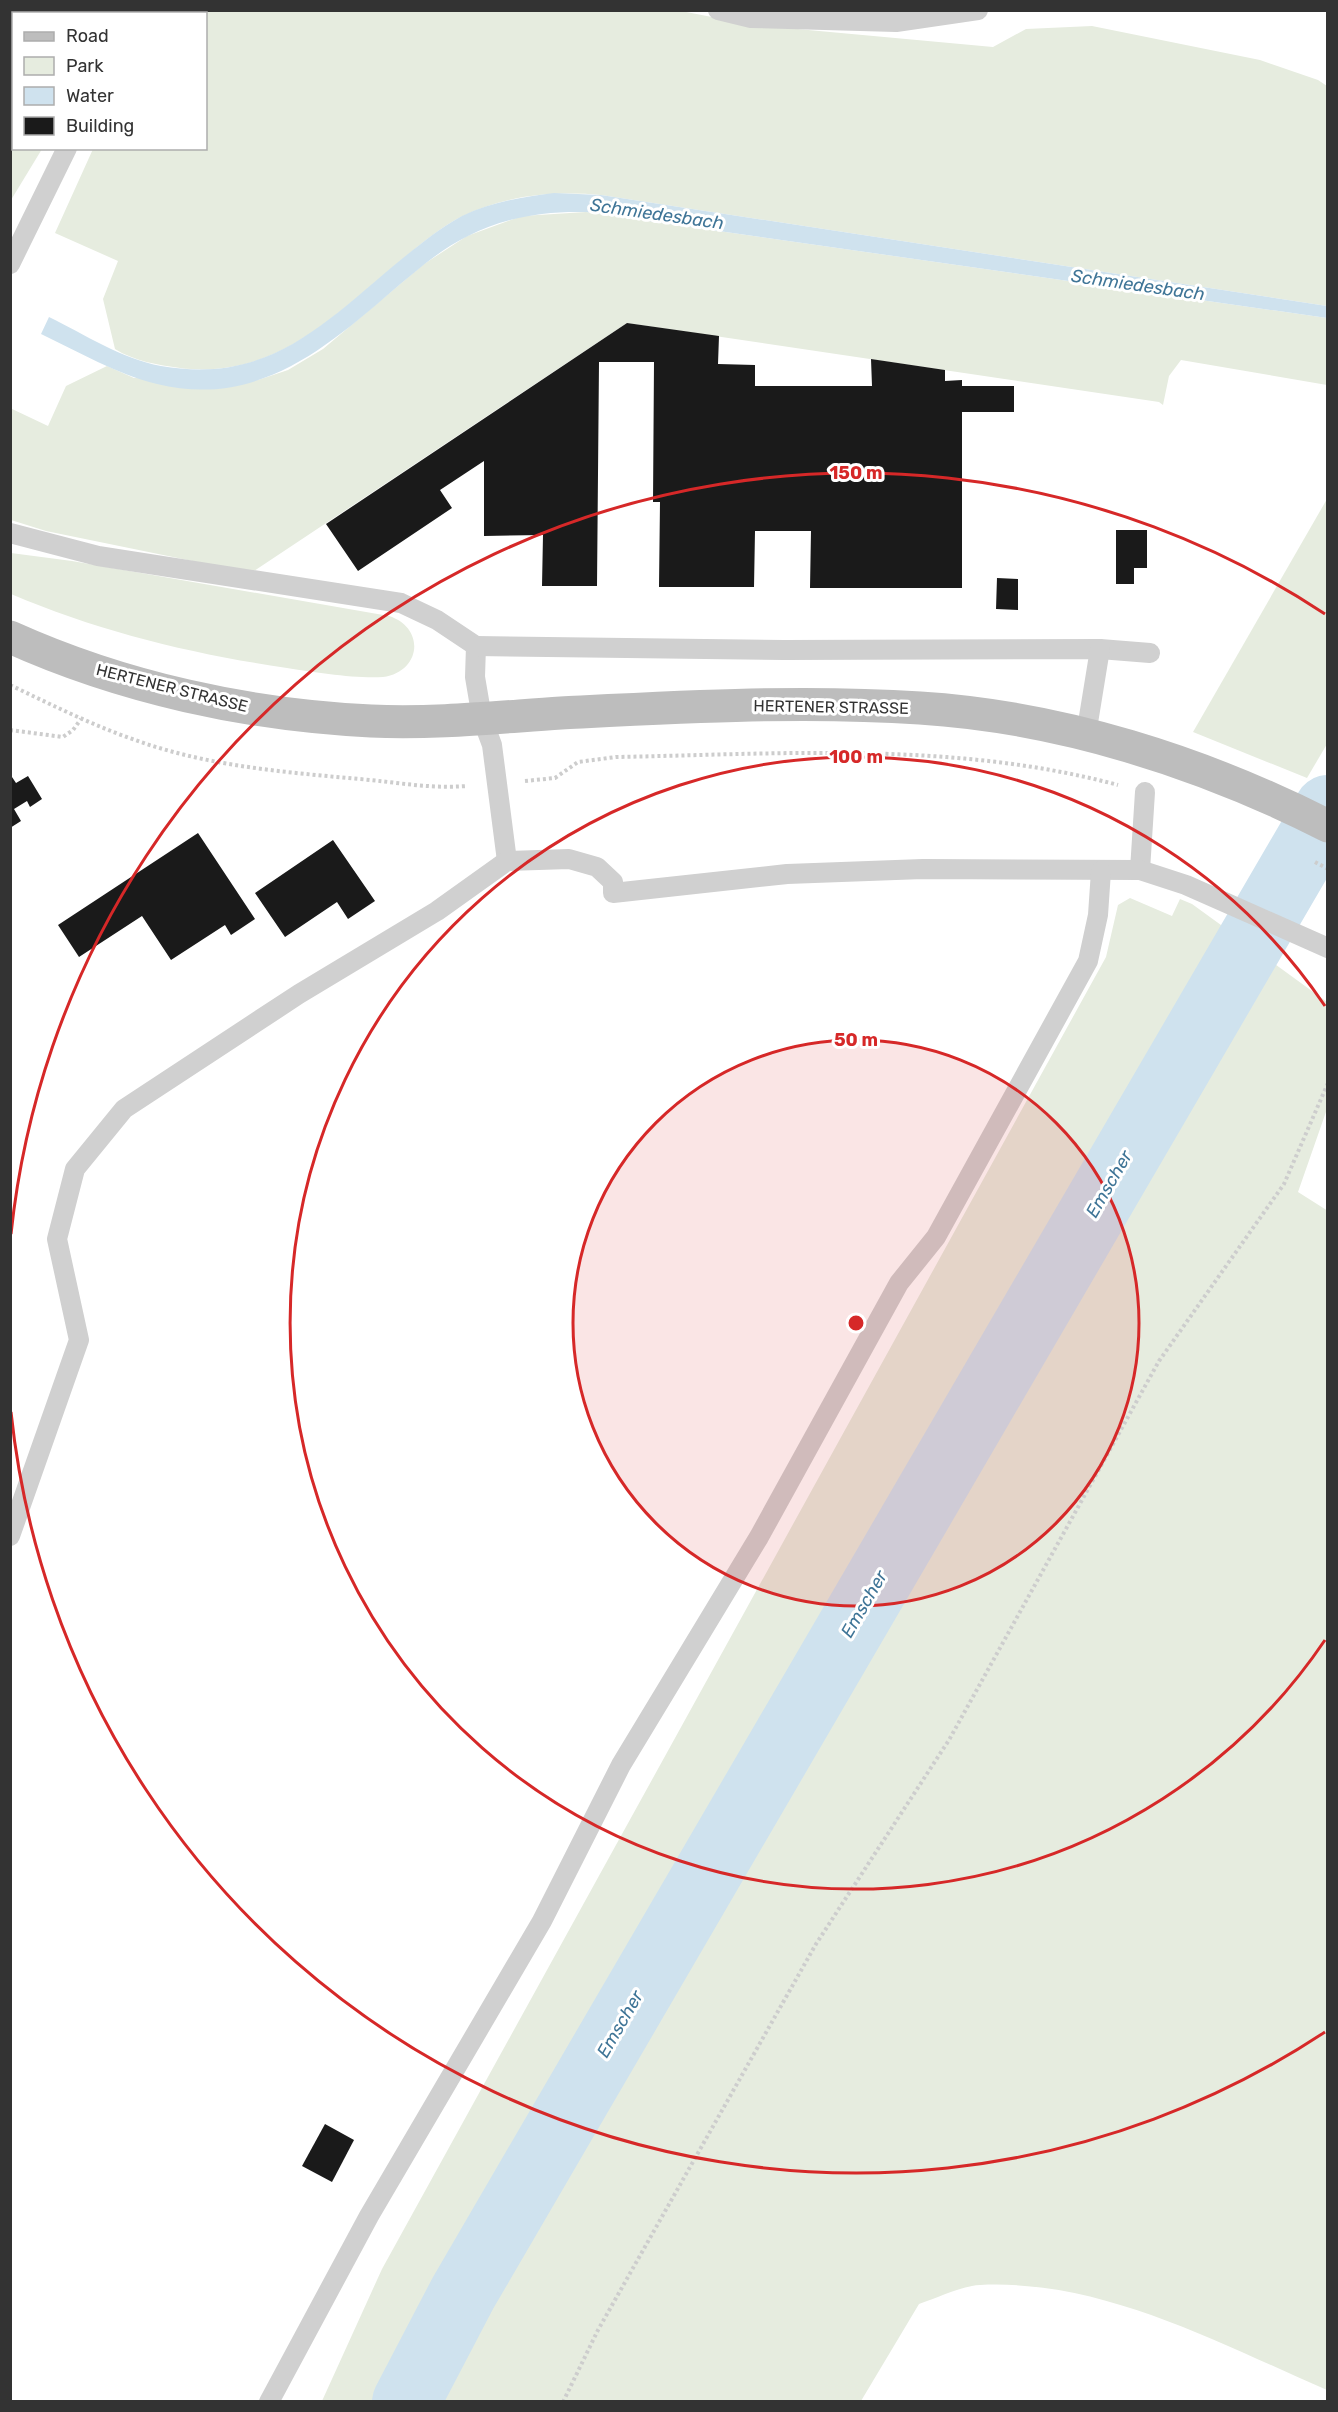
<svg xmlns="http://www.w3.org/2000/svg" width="1338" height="2412" viewBox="0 0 1338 2412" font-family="Rubik,sans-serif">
  <rect width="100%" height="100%" fill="#fff"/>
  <g fill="#e6ecdf">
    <path d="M 676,10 L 753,25 L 993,47 L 1026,29 L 1092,26 L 1260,60 L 1318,80 L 1327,86 L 1327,306 L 601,195 C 553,191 507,195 463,216 C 442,226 422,243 404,258 C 335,314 277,380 180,368 C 158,365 134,361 115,349 L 103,299 L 118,261 L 55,233 L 93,149 L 206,148 L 206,14 L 199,13 L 200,11 Z"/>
    <path d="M 13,143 L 14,148 L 42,149 L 11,200 L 11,149 Z"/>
    <path d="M 586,212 L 1327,318 L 1327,385 L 1181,360 L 1169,376 L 1163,405 L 1159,402 L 627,323 L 251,573 L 46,531 L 11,520 L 10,408 L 48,426 L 66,386 L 107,366 L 134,378 L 258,380 L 288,370 L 323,349 L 424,264 L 467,236 L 522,216 Z"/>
    <path d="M 1327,499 L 1327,744 L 1307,778 L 1193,732 Z"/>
    <path d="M 11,553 L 72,561 L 389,616 C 426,628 421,672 383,677 C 357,679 313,672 287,668 C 192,654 100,632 11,594 Z"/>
    <path d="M 1130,898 L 1172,916 L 1180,899 L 1192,904 L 1327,1002 L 1327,1109 L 1298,1192 L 1328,1211 L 1327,2390 C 1218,2343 1102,2279 980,2285 C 961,2286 937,2298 919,2304 L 861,2401 L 322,2401 L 382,2269 L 1106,957 L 1118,905 Z"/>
  </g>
  <g fill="#cfe2ee">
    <path d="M 11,10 L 78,11 L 77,14 L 14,14 L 14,142 L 11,149 Z"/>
    <path d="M 554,193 L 601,195 L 1327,306 L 1327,318 L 586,212 C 544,211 506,217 468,236 C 439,250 415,272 391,292 C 323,351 254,408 157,384 C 116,374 79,352 41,334 L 49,317 C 84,334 122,359 161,366 C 271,385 325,322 403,258 C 422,243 441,227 462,216 C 491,202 522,197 554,193 Z"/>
  </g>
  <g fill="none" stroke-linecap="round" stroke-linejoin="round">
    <path stroke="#cfe2ee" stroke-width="68" d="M 406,2402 L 463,2293 L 1328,809"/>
  </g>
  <g fill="#1a1a1a">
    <path d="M 627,323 L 719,336 L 718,364 L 755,365 L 755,386 L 872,386 L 871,359 L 945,370 L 945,381 L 962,380 L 962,386 L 1014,386 L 1014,412 L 962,412 L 962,588 L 810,588 L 811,531 L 755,531 L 754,587 L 659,587 L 660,502 L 653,502 L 654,362 L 599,362 L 597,586 L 542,586 L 543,535 L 484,536 L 484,461 L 440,490 L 452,508 L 358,571 L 326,524 Z"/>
    <path d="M 1116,530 L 1147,530 L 1147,568 L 1134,568 L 1134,584 L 1116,584 Z"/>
    <path d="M 997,578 L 1018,579 L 1018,610 L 996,609 Z"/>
    <path d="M 10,774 L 16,783 L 28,776 L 42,799 L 30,807 L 27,801 L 14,809 L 21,821 L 10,828 Z"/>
    <path d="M 198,833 L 255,919 L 231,935 L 225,925 L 171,960 L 142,916 L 79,957 L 58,925 Z"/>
    <path d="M 333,840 L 375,901 L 348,919 L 337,902 L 285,937 L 255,893 Z"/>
    <path d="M 325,2124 L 354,2140 L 332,2182 L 302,2166 Z"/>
  </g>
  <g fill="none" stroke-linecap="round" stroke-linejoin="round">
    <g stroke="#cdcdcd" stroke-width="4" stroke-dasharray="3 3" stroke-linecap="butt">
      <path d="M 10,685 C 52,705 92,725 135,740 C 207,766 283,772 359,779 C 397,782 428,789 467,786"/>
      <path d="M 10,730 L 63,737 L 73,730 L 81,719"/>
      <path d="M 525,781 L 555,778 L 578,762 L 616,757 C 784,754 954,741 1118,785"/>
      <path d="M 1315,862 L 1328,869"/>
      <path d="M 563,2402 L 598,2330 L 816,1944 L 949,1740 L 1159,1361 L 1284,1184 L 1328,1083"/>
    </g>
    <g stroke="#d0d0d0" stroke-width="20">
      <path d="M 718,10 L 751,18 L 896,22 L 978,10"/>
      <path d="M 124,14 L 125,10"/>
      <path d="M 10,264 L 67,148"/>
      <path d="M 10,533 L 98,556 L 401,603 L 437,620 L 476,646 L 475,677 L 482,718 L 492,745 L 507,861"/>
      <path d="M 476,646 L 784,650 L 1100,649 L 1150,653"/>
      <path d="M 1086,735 L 1100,649"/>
      <path d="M 1140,870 L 1145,792"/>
      <path d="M 10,1536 L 79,1340 L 57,1239 L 75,1169 L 124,1109 L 299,994 L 437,911 L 507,861 L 569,859 L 597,867 L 613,882 L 613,893 L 787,874 L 923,869 L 1140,870 L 1186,885 L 1328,948"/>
      <path d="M 269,2402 L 369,2216 L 542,1921 L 621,1765 L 759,1537 L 899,1283 L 936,1237 L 1088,961 L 1098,915 L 1101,871"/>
    </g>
    <path stroke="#bdbdbd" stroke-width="33" d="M 10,637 C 123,688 248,715 371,721 C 434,724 499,717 561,713 C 680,707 801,700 920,708 C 1061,717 1202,762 1328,826"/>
  </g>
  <circle cx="856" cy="1323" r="283" fill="#d62828" fill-opacity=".12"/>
  <g fill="none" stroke="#d62828" stroke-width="3">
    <circle cx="856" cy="1323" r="283"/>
    <path d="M1325 1640A566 566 0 1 1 1325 1006"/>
    <path d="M1325 2032A850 850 0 0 1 11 1412M11 1234A850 850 0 0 1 1325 614"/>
  </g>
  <g text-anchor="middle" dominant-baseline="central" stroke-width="6" stroke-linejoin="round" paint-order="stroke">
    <g font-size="16" fill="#333" stroke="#fff">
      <text transform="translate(172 688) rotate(14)">HERTENER STRASSE</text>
      <text transform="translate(831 707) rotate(1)">HERTENER STRASSE</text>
    </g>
    <g font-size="18" font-style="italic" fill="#3f7597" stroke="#fff">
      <text transform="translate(657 214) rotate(8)">Schmiedesbach</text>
      <text transform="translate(1138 285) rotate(8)">Schmiedesbach</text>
      <text transform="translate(1109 1184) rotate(-60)">Emscher</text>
      <text transform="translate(864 1604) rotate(-60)">Emscher</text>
      <text transform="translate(620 2024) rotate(-60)">Emscher</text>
    </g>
  </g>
  <circle cx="856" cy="1323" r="9" fill="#d62828" stroke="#fff" stroke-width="3"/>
  <g font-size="18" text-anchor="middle" font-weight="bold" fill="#d62828" stroke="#fff" stroke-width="6" stroke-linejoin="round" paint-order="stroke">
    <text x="856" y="479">150 m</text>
    <text x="856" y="763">100 m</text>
    <text x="856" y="1046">50 m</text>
  </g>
  <rect width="1338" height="2412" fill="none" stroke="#333333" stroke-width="24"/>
  <rect x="12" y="12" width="195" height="138" fill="#ffffff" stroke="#adadad" stroke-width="1.5"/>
  <rect x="24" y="32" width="30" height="9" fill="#bdbdbd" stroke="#adadad" stroke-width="1.5"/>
  <text x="66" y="42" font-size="18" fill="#333333">Road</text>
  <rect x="24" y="57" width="30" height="18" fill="#e6ecdf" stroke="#adadad" stroke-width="1.5"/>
  <text x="66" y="72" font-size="18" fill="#333333">Park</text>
  <rect x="24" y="87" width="30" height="18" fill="#cfe2ee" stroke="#adadad" stroke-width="1.5"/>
  <text x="66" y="102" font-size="18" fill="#333333">Water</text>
  <rect x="24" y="117" width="30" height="18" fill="#1a1a1a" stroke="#adadad" stroke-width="1.5"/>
  <text x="66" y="132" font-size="18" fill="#333333">Building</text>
</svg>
